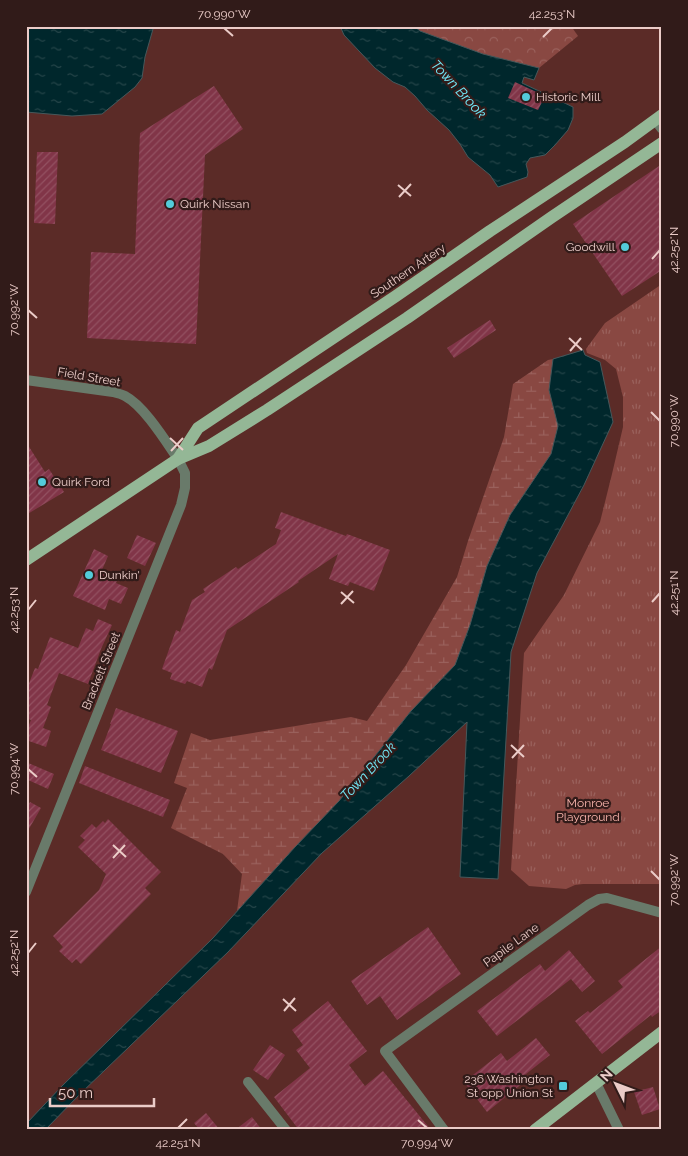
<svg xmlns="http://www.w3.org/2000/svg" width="688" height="1156" viewBox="0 0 688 1156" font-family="Raleway,sans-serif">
  <defs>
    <pattern id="forest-crowns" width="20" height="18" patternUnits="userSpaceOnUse" patternTransform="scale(1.25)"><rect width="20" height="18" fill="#894842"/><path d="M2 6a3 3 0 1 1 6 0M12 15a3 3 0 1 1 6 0" fill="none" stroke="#9a615c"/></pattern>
    <pattern id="wetland-marsh" width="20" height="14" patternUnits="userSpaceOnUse" patternTransform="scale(1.25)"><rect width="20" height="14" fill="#894842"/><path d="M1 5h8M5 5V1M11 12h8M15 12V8" fill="none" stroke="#9a615c"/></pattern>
    <pattern id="park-tufts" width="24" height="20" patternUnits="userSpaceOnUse" patternTransform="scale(1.25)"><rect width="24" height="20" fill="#894842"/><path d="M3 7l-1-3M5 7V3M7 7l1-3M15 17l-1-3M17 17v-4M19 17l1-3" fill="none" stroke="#9a615c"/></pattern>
    <pattern id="water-ripples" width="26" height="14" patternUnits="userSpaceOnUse" patternTransform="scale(1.25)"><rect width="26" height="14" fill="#00272c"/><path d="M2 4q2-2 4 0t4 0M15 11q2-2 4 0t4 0" fill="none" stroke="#254549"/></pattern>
    <pattern id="building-hatch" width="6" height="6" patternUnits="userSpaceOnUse" patternTransform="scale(1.25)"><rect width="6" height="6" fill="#813548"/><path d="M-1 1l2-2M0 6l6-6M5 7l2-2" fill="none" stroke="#935161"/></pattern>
  </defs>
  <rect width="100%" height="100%" fill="#5b2b27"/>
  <path fill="url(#forest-crowns)" d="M 414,26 L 571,26 L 578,36 L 539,68 L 483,54 L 420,31 Z"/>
  <path fill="url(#wetland-marsh)" d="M 553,359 L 549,390 L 558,426 L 551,454 L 510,515 L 487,566 L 470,625 L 455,665 L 411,711 L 339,801 L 295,847 L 237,911 L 242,874 L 223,854 L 171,828 L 187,788 L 174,783 L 191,733 L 210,740 L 351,717 L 367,721 L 406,665 L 457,577 L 468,541 L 504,437 L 513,384 L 548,360 Z"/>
  <path fill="url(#park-tufts)" d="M 662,284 L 662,884 L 583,884 L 575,885 L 566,889 L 529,886 L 511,870 L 524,653 L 564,595 L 600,522 L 612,474 L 623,427 L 623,397 L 616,369 L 605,360 L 587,353 L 586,349 L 605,323 Z"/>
  <g fill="url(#water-ripples)" stroke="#46585b">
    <path d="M 26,26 L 155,26 L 153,29 L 145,57 L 142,78 L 135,87 L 102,114 L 72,116 L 26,112 Z"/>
    <path d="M 340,26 L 414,26 L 420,31 L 483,54 L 539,68 L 534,80 L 524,77 L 522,83 L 573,107 L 573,118 L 568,130 L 555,145 L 545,155 L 530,158 L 526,164 L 528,172 L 527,177 L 498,187 L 490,175 L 468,157 L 460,144 L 449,130 L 427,110 L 415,96 L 405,87 L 393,82 L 375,68 L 344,35 Z"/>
    <path d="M 583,350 L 585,355 L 600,362 L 613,422 L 584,485 L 537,573 L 511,652 L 498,879 L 460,877 L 467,722 L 409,776 L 322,853 L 228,952 L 80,1094 L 45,1130 L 26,1130 L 26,1124 L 62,1086 L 213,938 L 295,847 L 339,801 L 411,711 L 455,665 L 470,625 L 487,566 L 510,515 L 551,454 L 558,426 L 549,390 L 553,359 Z"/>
  </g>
  <g fill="url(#building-hatch)">
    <path d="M 515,82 L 545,96 L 538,110 L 508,98 Z"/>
    <path d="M 214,86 L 243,129 L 205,155 L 196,344 L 87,338 L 91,252 L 135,254 L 140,133 Z"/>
    <path d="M 37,152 L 58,152 L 55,224 L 34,223 Z"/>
    <path d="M 662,164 L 662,270 L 622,296 L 573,224 Z"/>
    <path d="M 490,320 L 496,330 L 454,358 L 447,348 Z"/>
    <path d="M 26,442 L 45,472 L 49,469 L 64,492 L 26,515 Z"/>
    <path d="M 281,512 L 346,536 L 347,534 L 390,550 L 374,591 L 350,582 L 348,586 L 329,579 L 338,554 L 298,581 L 299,582 L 227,630 L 212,670 L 209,668 L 202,687 L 187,681 L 185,684 L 170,679 L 172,673 L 162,669 L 176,630 L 180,632 L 192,600 L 205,592 L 203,589 L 236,567 L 238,569 L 276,544 L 281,530 L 275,528 Z"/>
    <path d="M 137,535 L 156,543 L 145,566 L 127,558 Z"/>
    <path d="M 94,549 L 108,556 L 102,570 L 119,577 L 116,583 L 128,588 L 121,604 L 109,599 L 105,610 L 73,596 Z"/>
    <path d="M 98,619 L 112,625 L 101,649 L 88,684 L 59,673 L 47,705 L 51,707 L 43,728 L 51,731 L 46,747 L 26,740 L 26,732 L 31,720 L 26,718 L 26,691 L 35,668 L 38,669 L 50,637 L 78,648 L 86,628 L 93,631 Z"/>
    <path d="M 116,708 L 178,731 L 161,773 L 101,750 L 111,724 L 110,724 Z"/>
    <path d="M 26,762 L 54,774 L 48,789 L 26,779 Z"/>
    <path d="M 85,766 L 170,800 L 163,817 L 79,783 Z"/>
    <path d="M 30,802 L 41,808 L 26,834 L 26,809 Z"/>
    <path d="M 108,819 L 161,872 L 145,888 L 151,894 L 81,964 L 76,959 L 72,963 L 59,951 L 63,947 L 53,936 L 99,890 L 106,874 L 78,847 L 85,840 L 80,836 L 92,824 L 96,828 L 103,821 L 105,823 Z"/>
    <path d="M 428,927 L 461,974 L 397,1020 L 380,996 L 367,1005 L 351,981 Z"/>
    <path d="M 662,946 L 662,1010 L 652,1017 L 651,1015 L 602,1054 L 575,1021 L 588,1011 L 590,1013 L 623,987 L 618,981 Z"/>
    <path d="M 569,950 L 595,981 L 582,992 L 571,979 L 497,1036 L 477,1011 L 540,964 L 545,971 Z"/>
    <path d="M 328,1001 L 367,1051 L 349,1065 L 365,1086 L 383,1071 L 431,1130 L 299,1130 L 274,1097 L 310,1068 L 296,1050 L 303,1045 L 292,1030 Z"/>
    <path d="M 536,1038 L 550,1055 L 521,1078 L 524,1082 L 487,1112 L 464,1082 L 501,1053 L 507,1061 Z"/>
    <path d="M 270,1045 L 285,1055 L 268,1080 L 253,1070 Z"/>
    <path d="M 653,1087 L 660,1109 L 642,1115 L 634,1092 Z"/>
    <path d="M 206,1113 L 220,1130 L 200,1130 L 194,1123 Z"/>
    <path d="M 252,1117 L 262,1130 L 235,1130 Z"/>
  </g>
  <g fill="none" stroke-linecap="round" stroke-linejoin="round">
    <g stroke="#697a6a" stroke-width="10">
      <path d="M 655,120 L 662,129"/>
      <path d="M 26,380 L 113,392 C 117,393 121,394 125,396 C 144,406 165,440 178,459"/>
      <path d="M 248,1082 L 286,1130"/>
      <path d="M 596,1083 L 619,1130"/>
      <path d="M 444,1130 L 385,1051 L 588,905 L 599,899 L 607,898 L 662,913"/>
    </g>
    <path stroke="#697a6a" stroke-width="10" d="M 26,892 L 181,505 L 185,488 L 185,473 L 178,459"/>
    <g stroke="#94b796" stroke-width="12">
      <path d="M 178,459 L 198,428 L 396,296 L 490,231 L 625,142 L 662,115"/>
      <path d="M 26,560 L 178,459 L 209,446 L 267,410 L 407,318 L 552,217 L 662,143"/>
      <path d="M 535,1130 L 662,1032"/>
    </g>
  </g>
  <path fill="none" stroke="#ebccc8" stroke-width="2" d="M 224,28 L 233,36M 543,37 L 552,28M 398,185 L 411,196M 399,197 L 411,184M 652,259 L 660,250M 28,310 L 37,318M 569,338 L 582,350M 570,351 L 581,338M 651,412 L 660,421M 170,438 L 183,450M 171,451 L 183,438M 341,592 L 354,603M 652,602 L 660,593M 341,604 L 353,591M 28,610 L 36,600M 511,745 L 524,757M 512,758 L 524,745M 28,769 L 37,777M 113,845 L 126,857M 113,858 L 125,845M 651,871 L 660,880M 28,953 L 36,943M 283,999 L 296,1011M 284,1011 L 295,998M 418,1120 L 427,1128M 178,1128 L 187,1119"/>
  <g fill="#53cbda" stroke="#311b19" stroke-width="2">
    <circle cx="526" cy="97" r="5"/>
    <circle cx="170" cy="204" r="5"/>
    <circle cx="625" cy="247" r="5"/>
    <circle cx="42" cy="482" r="5"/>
    <circle cx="89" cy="575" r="5"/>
    <rect x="558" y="1081" width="10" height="10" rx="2.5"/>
  </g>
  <g text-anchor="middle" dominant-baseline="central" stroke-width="4.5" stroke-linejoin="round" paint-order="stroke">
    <g font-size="12" fill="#ebccc8" stroke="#311b19" text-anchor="start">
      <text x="536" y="97">Historic Mill</text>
      <text x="180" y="204">Quirk Nissan</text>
      <text x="615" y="247" text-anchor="end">Goodwill</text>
      <text x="52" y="482">Quirk Ford</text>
      <text x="99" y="575">Dunkin'</text>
      <text x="553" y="1079" text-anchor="end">236 Washington<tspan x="553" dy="14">St opp Union St</tspan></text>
    </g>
    <g font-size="12" fill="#ebccc8" stroke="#311b19">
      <text transform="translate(408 271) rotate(-34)">Southern Artery</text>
      <text transform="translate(89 377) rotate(10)">Field Street</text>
      <text transform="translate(101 671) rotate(-68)">Brackett Street</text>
      <text transform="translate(511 945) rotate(-36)">Papile Lane</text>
    </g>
    <g font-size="12" fill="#f9b4ac" stroke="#311b19">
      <text x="588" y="803">Monroe<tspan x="588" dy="14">Playground</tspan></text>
    </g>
    <g font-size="14" font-style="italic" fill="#71e8f7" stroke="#311b19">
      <text transform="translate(459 89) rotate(47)">Town Brook</text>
      <text transform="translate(368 771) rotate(-47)">Town Brook</text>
    </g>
  </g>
  <rect width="688" height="1156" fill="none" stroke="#311b19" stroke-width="55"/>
  <g transform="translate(616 1084) rotate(312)" stroke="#311b19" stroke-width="4" paint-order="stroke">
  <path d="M0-4L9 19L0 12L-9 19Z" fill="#ebccc8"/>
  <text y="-8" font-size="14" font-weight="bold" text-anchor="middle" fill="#ebccc8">N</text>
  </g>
  <path d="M50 1098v8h104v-8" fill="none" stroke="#ebccc8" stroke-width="2.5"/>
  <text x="58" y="1098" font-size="15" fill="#ebccc8" stroke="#311b19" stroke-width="4" paint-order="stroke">50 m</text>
  <rect x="28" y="28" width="632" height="1100" fill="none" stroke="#ebccc8" stroke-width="2"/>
  <g font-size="12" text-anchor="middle" fill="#ebccc8">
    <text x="224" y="18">70.990°W</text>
    <text x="552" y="18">42.253°N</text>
    <text transform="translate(674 250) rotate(-90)" y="4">42.252°N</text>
    <text transform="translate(14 310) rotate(-90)" y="4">70.992°W</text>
    <text transform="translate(674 421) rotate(-90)" y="4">70.990°W</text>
    <text transform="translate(674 593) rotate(-90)" y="4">42.251°N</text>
    <text transform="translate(14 610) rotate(-90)" y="4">42.253°N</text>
    <text transform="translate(14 769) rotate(-90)" y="4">70.994°W</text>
    <text transform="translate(674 880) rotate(-90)" y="4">70.992°W</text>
    <text transform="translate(14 953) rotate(-90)" y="4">42.252°N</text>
    <text x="178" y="1147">42.251°N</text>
    <text x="427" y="1147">70.994°W</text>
  </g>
</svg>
